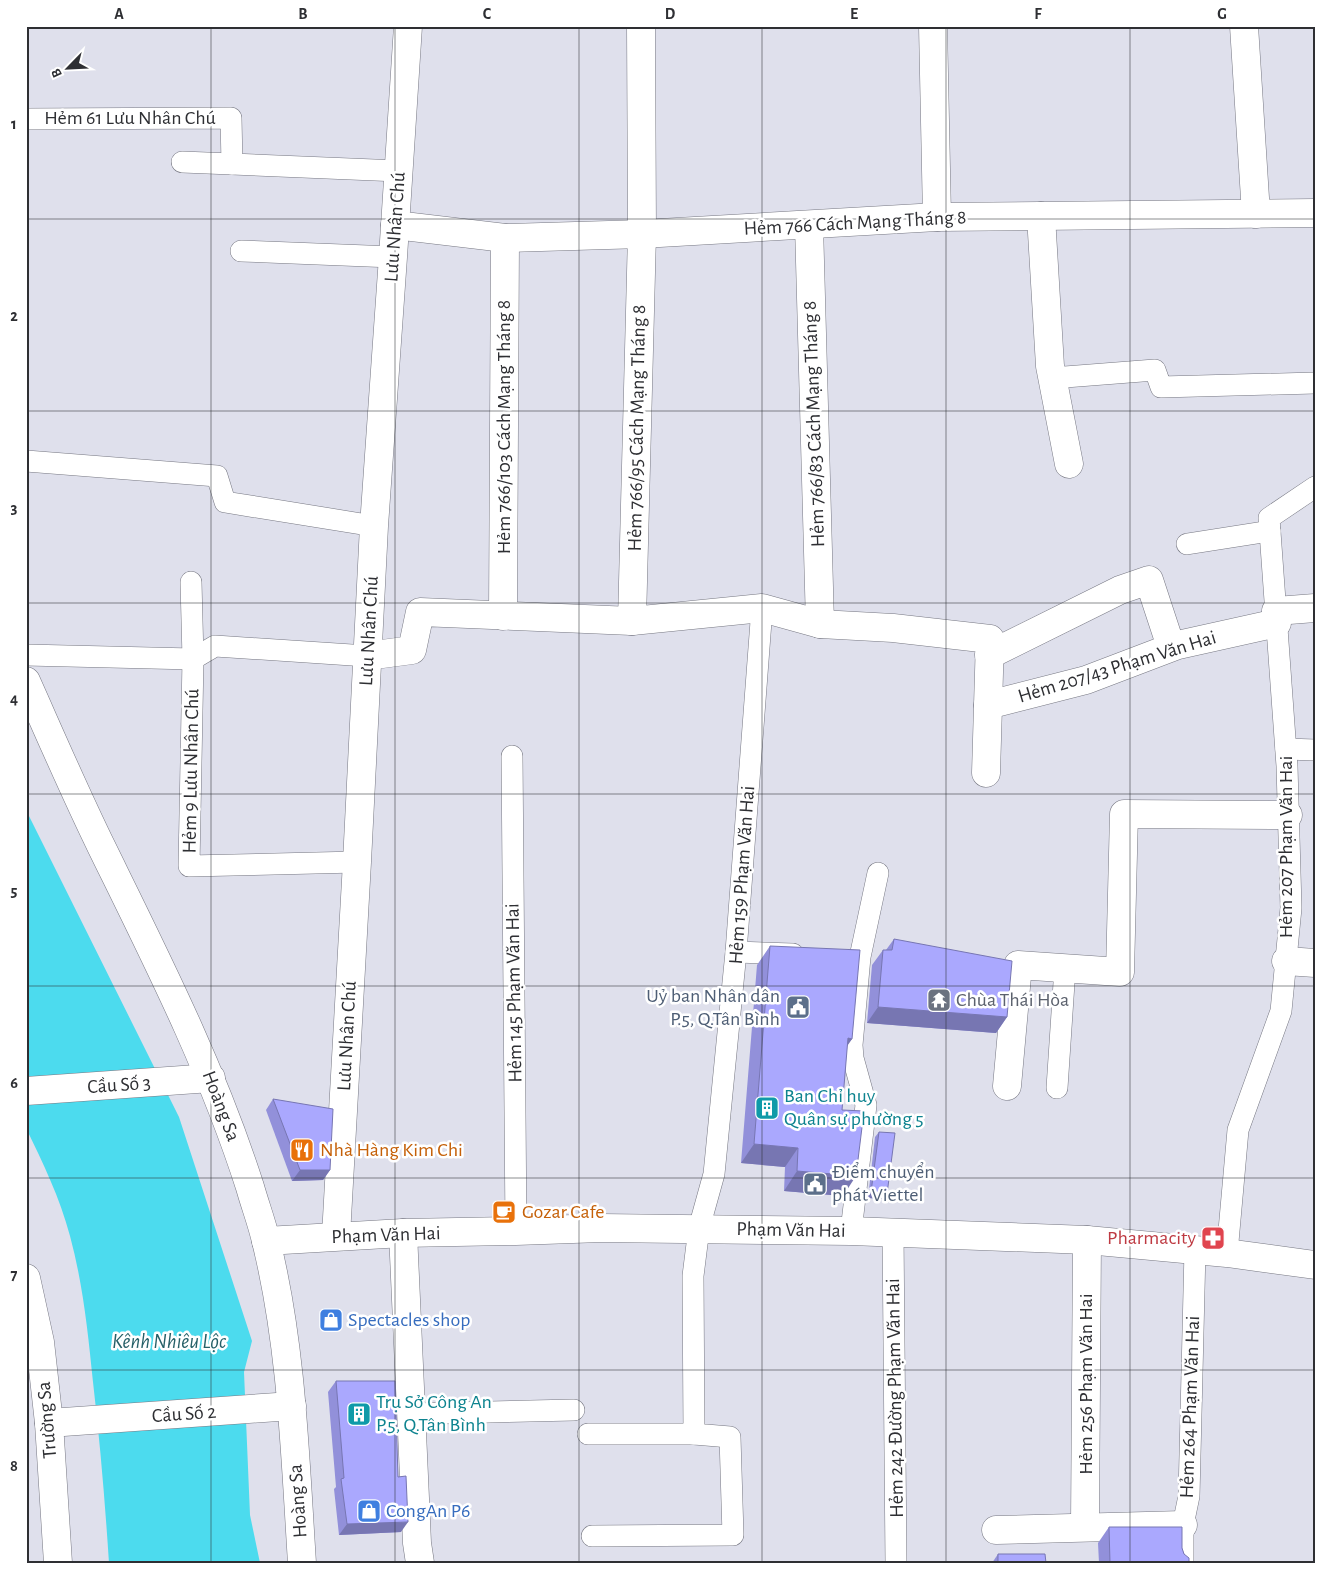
<svg xmlns="http://www.w3.org/2000/svg" width="1341" height="1589" viewBox="0 0 1341 1589" font-family="'Alegreya Sans',sans-serif">
  <rect width="100%" height="100%" fill="#dfe0ec"/>
  <path fill="#4cdbee" d="M 26,810 L 179,1117 L 252,1341 L 244,1372 L 250,1515 L 260,1563 L 109,1563 C 105,1502 100,1442 93,1382 C 88,1333 83,1284 70,1236 C 60,1198 43,1163 26,1128 Z"/>
  <g fill="none" stroke-linecap="round" stroke-linejoin="round">
    <g stroke="#767782" stroke-width="22">
      <g id="service">
        <path d="M 26,119 L 231,118 L 232,164 L 399,171"/>
        <path d="M 182,162 L 232,164"/>
        <path d="M 241,251 L 393,257"/>
        <path d="M 1052,378 L 1155,370 L 1161,387 L 1315,383"/>
        <path d="M 26,461 L 217,476 L 225,502 L 374,526"/>
        <path d="M 1187,544 L 1270,531"/>
        <path d="M 191,582 L 193,659 L 189,866 L 357,862"/>
        <path d="M 26,655 L 193,659 L 215,646 L 367,656"/>
        <path d="M 1286,749 L 1315,750"/>
        <path d="M 512,756 L 516,1231"/>
        <path d="M 736,952 L 793,954"/>
        <path d="M 1057,1088 L 1065,968"/>
        <path d="M 851,1231 L 866,1105 L 853,1058 L 852,1045 L 860,957 L 878,873"/>
        <path d="M 893,1232 L 896,1563"/>
        <path d="M 1227,1253 L 1238,1130 L 1281,1011 L 1291,908 L 1287,766 L 1269,518 L 1315,487"/>
        <path d="M 411,1414 L 574,1410"/>
        <path d="M 588,1434 L 694,1434"/>
        <path d="M 592,1536 L 733,1535 L 730,1437 L 694,1434 L 693,1276 L 699,1228 L 714,1174 L 736,952 L 762,608"/>
        <path d="M 1183,1563 L 1183,1525 L 1189,1496 L 1195,1250"/>
      </g>
    </g>
    <g stroke="#767782" stroke-width="29">
      <g id="minor">
        <path d="M 933,26 L 937,217"/>
        <path d="M 1244,26 L 1256,214"/>
        <path d="M 1041,216 L 1050,366 L 1069,464"/>
        <path d="M 395,225 L 505,238 L 642,234 L 937,217 L 1315,213"/>
        <path d="M 809,225 L 820,624"/>
        <path d="M 1276,611 L 1315,608"/>
        <path d="M 503,616 L 505,238"/>
        <path d="M 632,621 L 642,234 L 641,26"/>
        <path d="M 989,655 L 1120,590 L 1149,580 L 1171,647"/>
        <path d="M 367,656 L 412,650 L 420,612 L 632,621 L 762,608 L 820,624 L 893,628 L 990,639 L 986,773"/>
        <path d="M 988,705 L 1086,680 L 1178,645 L 1277,623"/>
        <path d="M 1286,961 L 1315,963"/>
        <path d="M 1007,1086 L 1018,965 L 1120,972 L 1124,814 L 1288,815"/>
        <path d="M 403,1233 L 417,1543 L 420,1563"/>
        <path d="M 336,1236 L 357,862 L 374,526 L 393,257 L 408,26"/>
        <path d="M 1085,1527 L 1087,1240"/>
        <path d="M 996,1530 L 1183,1525"/>
      </g>
    </g>
    <g stroke="#767782" stroke-width="29">
      <g id="tertiary">
        <path d="M 26,681 C 51,737 75,793 102,848 C 157,960 212,1068 250,1187 C 255,1205 262,1223 266,1241 C 292,1346 295,1456 302,1563"/>
        <path d="M 26,1091 L 211,1078"/>
        <path d="M 266,1241 L 403,1233 L 516,1231 L 601,1228 L 851,1231 L 1087,1240 L 1227,1253 L 1315,1265"/>
        <path d="M 26,1278 L 40,1342 L 49,1423 L 58,1563"/>
        <path d="M 49,1423 L 292,1406"/>
      </g>
    </g>
    <use href="#service" stroke="#fff" stroke-width="21"/>
    <use href="#minor" stroke="#fff" stroke-width="28"/>
    <use href="#tertiary" stroke="#fff" stroke-width="28"/>
  </g>
  <g fill="#9290da">
    <path d="M 894,939 L 1007,1017 L 996,1033 L 867,1023 L 872,965 L 883,950 L 886,950 Z"/>
    <path d="M 770,946 L 852,1039 L 847,1045 L 842,1110 L 843,1196 L 784,1191 L 785,1167 L 741,1163 L 757,965 Z"/>
    <path d="M 273,1099 L 330,1170 L 323,1180 L 292,1181 L 266,1110 Z"/>
    <path d="M 879,1132 L 887,1194 L 883,1199 L 868,1198 L 875,1137 Z"/>
    <path d="M 336,1381 L 398,1477 L 401,1532 L 339,1535 L 334,1489 L 336,1487 L 328,1392 Z"/>
    <path d="M 1109,1527 L 1182,1548 L 1184,1554 L 1189,1563 L 1099,1563 L 1098,1543 Z"/>
    <path d="M 998,1554 L 1046,1563 L 992,1563 Z"/>
  </g>
  <g fill="#7776b2">
    <path d="M 878,1007 L 1007,1017 L 996,1033 L 867,1023 Z"/>
    <path d="M 848,1038 L 852,1039 L 839,1058 Z"/>
    <path d="M 754,1144 L 798,1148 L 785,1167 L 741,1163 Z"/>
    <path d="M 300,1170 L 330,1170 L 323,1180 L 292,1181 Z"/>
    <path d="M 797,1171 L 856,1176 L 843,1196 L 784,1191 Z"/>
    <path d="M 871,1192 L 887,1194 L 883,1199 L 868,1198 Z"/>
    <path d="M 408,1522 L 401,1532 L 339,1535 L 347,1524 Z"/>
  </g>
  <g fill="#aaa8fe" stroke="#7776b2">
    <path d="M 894,939 L 1012,961 L 1007,1017 L 878,1007 L 883,950 L 892,950 Z"/>
    <path d="M 770,946 L 860,950 L 852,1039 L 848,1038 L 842,1110 L 864,1111 L 856,1176 L 797,1171 L 798,1148 L 754,1144 Z"/>
    <path d="M 273,1099 L 333,1109 L 330,1170 L 300,1170 Z"/>
    <path d="M 879,1132 L 895,1133 L 887,1194 L 871,1192 Z"/>
    <path d="M 336,1381 L 395,1381 L 398,1477 L 406,1476 L 408,1522 L 347,1524 L 341,1479 L 344,1478 Z"/>
    <path d="M 1109,1527 L 1182,1527 L 1182,1548 L 1184,1554 L 1189,1558 L 1189,1563 L 1110,1563 Z"/>
    <path d="M 998,1554 L 1045,1554 L 1046,1563 L 998,1563 Z"/>
  </g>
  <path fill="none" stroke="#2e2f33" stroke-width="1" stroke-opacity="0.55" d="M 211,26 L 211,1563M 395,26 L 395,1563M 579,26 L 579,1563M 762,26 L 762,1563M 946,26 L 946,1563M 1130,26 L 1130,1563M 26,219 L 1315,219M 26,411 L 1315,411M 26,603 L 1315,603M 26,794 L 1315,794M 26,986 L 1315,986M 26,1178 L 1315,1178M 26,1370 L 1315,1370"/>
  <defs>
    <g id="temple-square" transform="scale(1.25)"><rect x="-9" y="-9" width="18" height="18" rx="4" fill="#6b7280" stroke="#fff"/><path d="M0-6L5-2H3V0L6.5 2.5H4V6H1.5V3h-3V6H-4V2.5H-6.5L-3 0V-2H-5Z" fill="#fff"/></g>
    <g id="civic-square" transform="scale(1.25)"><rect x="-9" y="-9" width="18" height="18" rx="4" fill="#5c6f8a" stroke="#fff"/><path d="M-.6-6.5H3V-4.5H.6V-3L4-1V1h2V6H-6V1h2V-1L-.6-3ZM-1.2 2.5V6h2.4V2.5Z" fill="#fff"/></g>
    <g id="building-square" transform="scale(1.25)"><rect x="-9" y="-9" width="18" height="18" rx="4" fill="#0f9aa8" stroke="#fff"/><path d="M-4-6H4V6H1V3H-1V6H-4ZM-2.5-4.3h1.7v1.8h-1.7ZM.8-4.3h1.7v1.8H.8ZM-2.5-1h1.7V.8h-1.7ZM.8-1h1.7V.8H.8Z" fill="#fff"/></g>
    <g id="restaurant-square" transform="scale(1.25)"><rect x="-9" y="-9" width="18" height="18" rx="4" fill="#e8710a" stroke="#fff"/><path d="M-5-6h1v4h1v-4h1v4h1v-4h1v5L-1.5 .5V6h-2V.5L-5-1ZM5-6V6H3V1.5H1.5Q1.5-4 5-6Z" fill="#fff"/></g>
    <g id="cafe-square" transform="scale(1.25)"><rect x="-9" y="-9" width="18" height="18" rx="4" fill="#e8710a" stroke="#fff"/><path d="M-5.5-4.5H6V0H3Q3 3.5 0 3.5H-2.5Q-5.5 3.5-5.5 0ZM3-3.2v2h1.7v-2ZM-6 4.5H4V6H-6Z" fill="#fff"/></g>
    <g id="pharmacy-square" transform="scale(1.25)"><rect x="-9" y="-9" width="18" height="18" rx="4" fill="#e0444e" stroke="#fff"/><path d="M-2-6h4v4h4v4h-4v4h-4v-4h-4v-4h4Z" fill="#fff"/></g>
    <g id="shop-square" transform="scale(1.25)"><rect x="-9" y="-9" width="18" height="18" rx="4" fill="#3f7fe0" stroke="#fff"/><path d="M-5-2.5h2.3a2.7 3.5 0 0 1 5.4 0H5L5.5 6h-11ZM-1.5-2.5h3a1.5 2.3 0 0 0-3 0Z" fill="#fff"/></g>
  </defs>
  <g fill-rule="evenodd">
    <use href="#temple-square" x="939" y="1000"/>
    <use href="#civic-square" x="798" y="1007"/>
    <use href="#building-square" x="767" y="1108"/>
    <use href="#restaurant-square" x="302" y="1150"/>
    <use href="#civic-square" x="815" y="1184"/>
    <use href="#cafe-square" x="504" y="1212"/>
    <use href="#pharmacy-square" x="1213" y="1238"/>
    <use href="#shop-square" x="331" y="1320"/>
    <use href="#building-square" x="359" y="1414"/>
    <use href="#shop-square" x="369" y="1511"/>
  </g>
  <g text-anchor="middle" dominant-baseline="central" stroke-width="5" stroke-linejoin="round" paint-order="stroke">
    <g font-size="20" fill="#2e2f33" stroke="#fff">
      <text x="130" y="118">Hẻm 61 Lưu Nhân Chú</text>
      <text transform="translate(855 223) rotate(-3)">Hẻm 766 Cách Mạng Tháng 8</text>
      <text transform="translate(395 227) rotate(-86)">Lưu Nhân Chú</text>
      <text transform="translate(814 424) rotate(-92)">Hẻm 766/83 Cách Mạng Tháng 8</text>
      <text transform="translate(504 427) rotate(-90)">Hẻm 766/103 Cách Mạng Tháng 8</text>
      <text transform="translate(637 428) rotate(-89)">Hẻm 766/95 Cách Mạng Tháng 8</text>
      <text transform="translate(369 631) rotate(-87)">Lưu Nhân Chú</text>
      <text transform="translate(1117 667) rotate(-17)">Hẻm 207/43 Phạm Văn Hai</text>
      <text transform="translate(191 771) rotate(-89)">Hẻm 9 Lưu Nhân Chú</text>
      <text transform="translate(1286 847) rotate(-90)">Hẻm 207 Phạm Văn Hai</text>
      <text transform="translate(742 875) rotate(-86)">Hẻm 159 Phạm Văn Hai</text>
      <text transform="translate(514 993) rotate(-91)">Hẻm 145 Phạm Văn Hai</text>
      <text transform="translate(347 1036) rotate(-87)">Lưu Nhân Chú</text>
      <text transform="translate(119 1085) rotate(-4)">Cầu Số 3</text>
      <text transform="translate(221 1106) rotate(69)">Hoàng Sa</text>
      <text transform="translate(791 1230) rotate(1)">Phạm Văn Hai</text>
      <text transform="translate(386 1235) rotate(-2)">Phạm Văn Hai</text>
      <text transform="translate(1086 1384) rotate(-90)">Hẻm 256 Phạm Văn Hai</text>
      <text transform="translate(895 1398) rotate(-91)">Hẻm 242 Đường Phạm Văn Hai</text>
      <text transform="translate(1190 1407) rotate(-88)">Hẻm 264 Phạm Văn Hai</text>
      <text transform="translate(184 1414) rotate(-4)">Cầu Số 2</text>
      <text transform="translate(47 1420) rotate(-95)">Trường Sa</text>
      <text transform="translate(298 1501) rotate(-94)">Hoàng Sa</text>
    </g>
    <g font-size="20" fill="#4e5e75" stroke="#fff" text-anchor="end">
      <text x="780" y="996">Uỷ ban Nhân dân<tspan x="780" dy="23">P.5, Q.Tân Bình</tspan></text>
      <text x="832" y="1172" text-anchor="start">Điểm chuyển<tspan x="832" dy="23">phát Viettel</tspan></text>
    </g>
    <g font-size="20" fill="#5b616d" stroke="#fff" text-anchor="start">
      <text x="956" y="1000">Chùa Thái Hòa</text>
    </g>
    <g font-size="20" fill="#0d838f" stroke="#fff" text-anchor="start">
      <text x="784" y="1096">Ban Chỉ huy<tspan x="784" dy="23">Quân sự phường 5</tspan></text>
      <text x="376" y="1402">Trụ Sở Công An<tspan x="376" dy="23">P.5, Q.Tân Bình</tspan></text>
    </g>
    <g font-size="20" fill="#c56008" stroke="#fff" text-anchor="start">
      <text x="320" y="1150">Nhà Hàng Kim Chi</text>
      <text x="522" y="1212">Gozar Cafe</text>
    </g>
    <g font-size="20" fill="#be3a42" stroke="#fff" text-anchor="end">
      <text x="1196" y="1238">Pharmacity</text>
    </g>
    <g font-size="20" fill="#366cbe" stroke="#fff" text-anchor="start">
      <text x="348" y="1320">Spectacles shop</text>
      <text x="386" y="1511">CongAn P6</text>
    </g>
    <g font-size="21" font-style="italic" fill="#266068" stroke="#fff">
      <text x="169" y="1341">Kênh Nhiêu Lộc</text>
    </g>
  </g>
  <rect width="1341" height="1589" fill="none" stroke="#ffffff" stroke-width="55"/>
  <g transform="translate(68 68) rotate(246)" stroke="#ffffff" stroke-width="4" paint-order="stroke">
  <path d="M0-4L9 19L0 12L-9 19Z" fill="#2e2f33"/>
  <text y="-8" font-size="14" font-weight="bold" text-anchor="middle" fill="#2e2f33">B</text>
  </g>
  <rect x="28" y="28" width="1286" height="1534" fill="none" stroke="#2e2f33" stroke-width="2"/>
  <g font-size="16" text-anchor="middle" font-weight="bold" fill="#2e2f33">
    <text x="119" y="19">A</text>
    <text x="303" y="19">B</text>
    <text x="487" y="19">C</text>
    <text x="670" y="19">D</text>
    <text x="854" y="19">E</text>
    <text x="1038" y="19">F</text>
    <text x="1222" y="19">G</text>
    <text x="14" y="129">1</text>
    <text x="14" y="321">2</text>
    <text x="14" y="513">3</text>
    <text x="14" y="704">4</text>
    <text x="14" y="896">5</text>
    <text x="14" y="1088">6</text>
    <text x="14" y="1280">7</text>
    <text x="14" y="1471">8</text>
  </g>
</svg>
